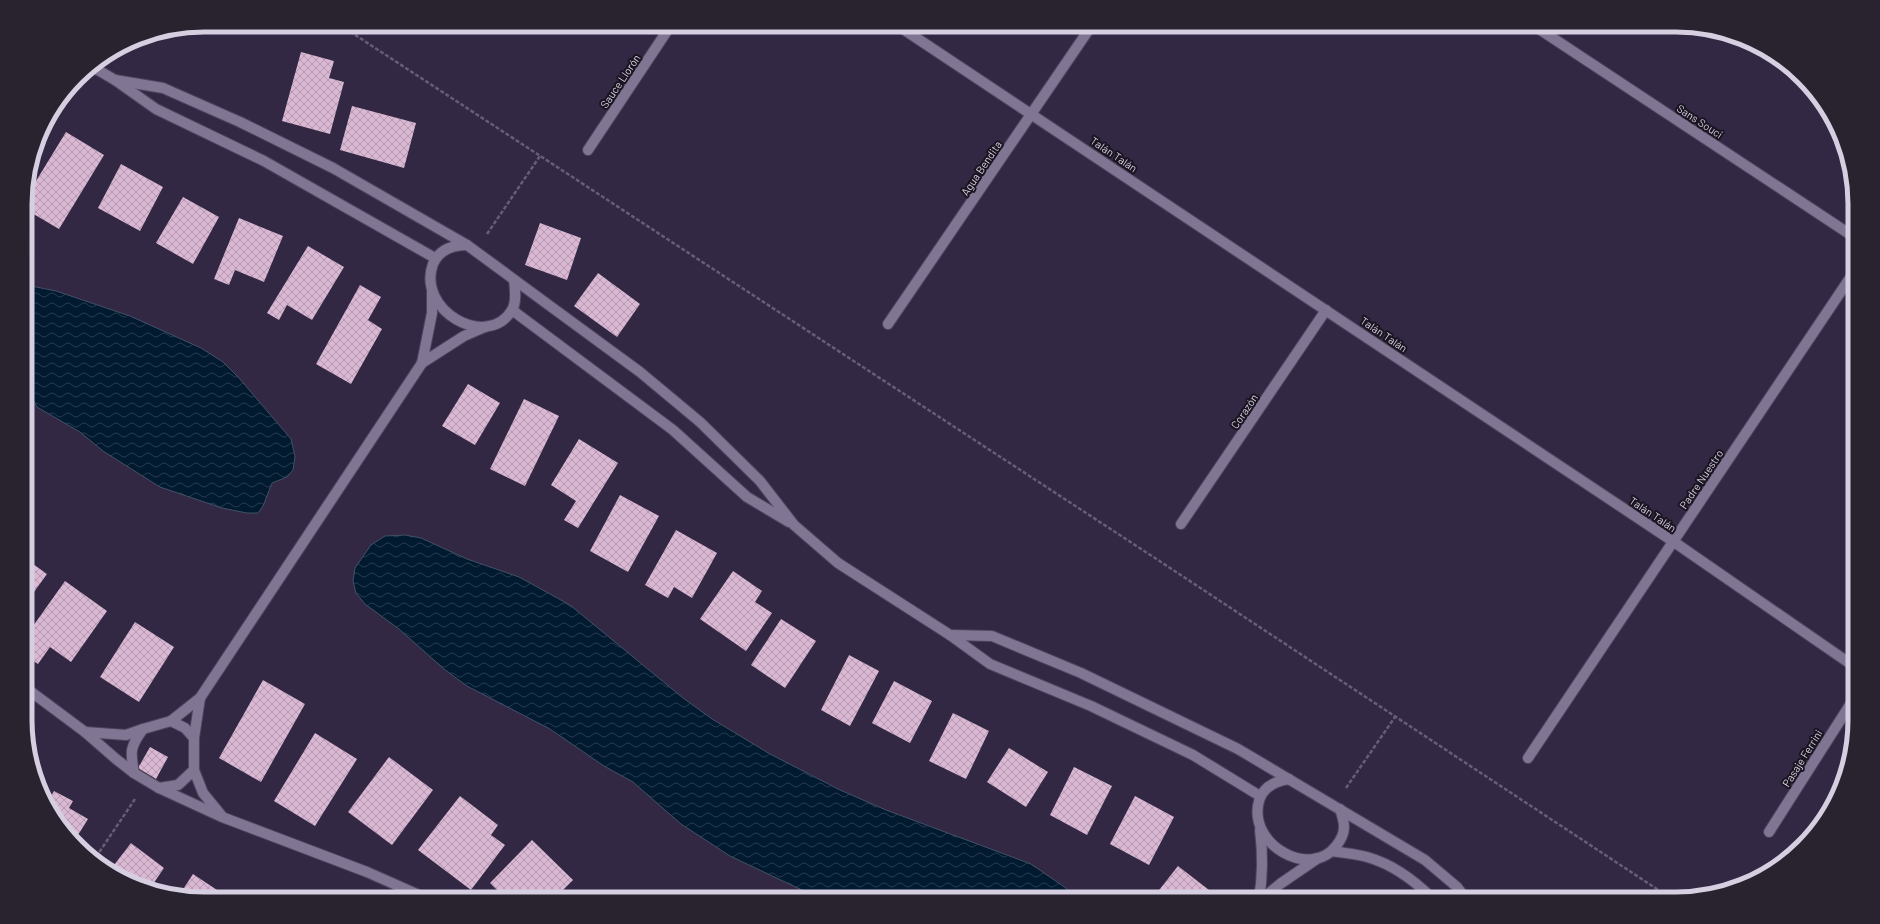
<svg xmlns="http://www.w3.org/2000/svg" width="1880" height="924" viewBox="0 0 1880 924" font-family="Barlow,sans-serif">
  <defs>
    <pattern id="water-waves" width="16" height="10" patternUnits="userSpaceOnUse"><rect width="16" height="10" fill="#011a30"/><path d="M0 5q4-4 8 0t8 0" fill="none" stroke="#253a4e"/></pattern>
    <pattern id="building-cross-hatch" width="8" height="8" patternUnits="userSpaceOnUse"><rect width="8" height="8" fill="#dab8d4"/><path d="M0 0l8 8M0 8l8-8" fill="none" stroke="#b49ab0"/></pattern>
  </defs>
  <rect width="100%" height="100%" fill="#332843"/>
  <g fill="url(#water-waves)" stroke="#415065">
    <path d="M 26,285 L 56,291 L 130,316 L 201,348 L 223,362 L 239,378 L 291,439 L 295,456 L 293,470 L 287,477 L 272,483 L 263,506 L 258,513 L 247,513 L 222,508 L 160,487 L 103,451 L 80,432 L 37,407 L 31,396 L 26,392 Z"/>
    <path d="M 405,535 L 421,538 L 467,559 L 519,577 L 570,605 L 683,698 L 712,719 L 770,754 L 840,790 L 886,810 L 1031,864 L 1063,886 L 1079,899 L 821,899 L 730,856 L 681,824 L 633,782 L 604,766 L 550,729 L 467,686 L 444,669 L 399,629 L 365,604 L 356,593 L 353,581 L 355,568 L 371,545 L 385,536 Z"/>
  </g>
  <g fill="url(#building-cross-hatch)">
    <path d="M 301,52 L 334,61 L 329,78 L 344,82 L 330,134 L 282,121 Z"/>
    <path d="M 352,106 L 416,123 L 404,168 L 340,150 Z"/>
    <path d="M 47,121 L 49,122 L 41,134 L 43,125 Z"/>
    <path d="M 66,132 L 104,155 L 59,229 L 25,209 L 25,199 Z"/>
    <path d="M 121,164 L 163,187 L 140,231 L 98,208 Z"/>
    <path d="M 183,197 L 219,217 L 193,264 L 156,243 Z"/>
    <path d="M 239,218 L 283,236 L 264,282 L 235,270 L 229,285 L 214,279 Z"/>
    <path d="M 540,223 L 581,238 L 567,280 L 525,265 Z"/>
    <path d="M 308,246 L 344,267 L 312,320 L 287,305 L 279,320 L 267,313 Z"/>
    <path d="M 598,273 L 640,304 L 617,337 L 574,306 Z"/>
    <path d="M 360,285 L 381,297 L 368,320 L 382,329 L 351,384 L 316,364 Z"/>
    <path d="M 468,384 L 500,403 L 475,445 L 442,426 Z"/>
    <path d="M 524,399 L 559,416 L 525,486 L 490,469 Z"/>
    <path d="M 579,439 L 618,463 L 578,528 L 564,520 L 576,501 L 551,485 Z"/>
    <path d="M 620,495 L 659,516 L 628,572 L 590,551 Z"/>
    <path d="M 676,530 L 717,553 L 692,598 L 674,587 L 668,598 L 645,585 Z"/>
    <path d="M 26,559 L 47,574 L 26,603 Z"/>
    <path d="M 733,571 L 762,591 L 755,602 L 772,613 L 746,651 L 700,619 Z"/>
    <path d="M 65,581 L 107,611 L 71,662 L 50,647 L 38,664 L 26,656 L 26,636 Z"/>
    <path d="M 781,619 L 816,641 L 785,688 L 751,665 Z"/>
    <path d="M 135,622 L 174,647 L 139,702 L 100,677 Z"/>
    <path d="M 849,655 L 879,671 L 850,726 L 821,710 Z"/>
    <path d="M 263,680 L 305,704 L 261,782 L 219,758 Z"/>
    <path d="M 894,681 L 932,701 L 910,743 L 872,723 Z"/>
    <path d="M 953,713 L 989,731 L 966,779 L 929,761 Z"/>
    <path d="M 315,733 L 357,759 L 315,826 L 274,801 Z"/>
    <path d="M 150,747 L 168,757 L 156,779 L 138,768 Z"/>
    <path d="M 1009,748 L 1048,772 L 1026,807 L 987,782 Z"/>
    <path d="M 389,757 L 433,790 L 392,845 L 348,812 Z"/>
    <path d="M 1074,767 L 1112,786 L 1087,835 L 1050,815 Z"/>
    <path d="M 54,791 L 73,801 L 69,808 L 88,819 L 75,840 L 62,829 L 47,803 Z"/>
    <path d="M 460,796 L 498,825 L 491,835 L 505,845 L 471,890 L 418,850 Z"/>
    <path d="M 1135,796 L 1174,817 L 1149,865 L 1110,844 Z"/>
    <path d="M 532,840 L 573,880 L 554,899 L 506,899 L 490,883 Z"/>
    <path d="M 131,843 L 164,868 L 151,887 L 125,881 L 111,869 Z"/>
    <path d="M 1178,866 L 1209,890 L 1203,899 L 1152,899 Z"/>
    <path d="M 193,874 L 226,896 L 224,899 L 204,899 L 180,894 Z"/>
  </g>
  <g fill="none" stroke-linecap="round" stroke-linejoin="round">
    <g stroke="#4f455d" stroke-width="12">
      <g id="minor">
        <path d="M 897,25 L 1674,542 L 1855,667"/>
        <path d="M 1533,25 L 1854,237"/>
        <path d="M 91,66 L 115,80 L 156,109 L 264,161 L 435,258"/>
        <path d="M 115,80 L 163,88 L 240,122 L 333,168 L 467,245 L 640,372 L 700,422 L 760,481 L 794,525 L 838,563 L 950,635 L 990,664 L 1091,706 L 1193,755 L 1260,796"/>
        <path d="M 588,150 L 671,25"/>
        <path d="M 467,245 C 452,245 439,250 433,264 C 416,310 487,351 512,310 C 517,302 515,289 514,280"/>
        <path d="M 432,292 L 432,313 L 422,363 L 464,336 L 485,327"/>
        <path d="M 512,310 L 673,430 L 747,497 L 789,522"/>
        <path d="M 888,324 L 1092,25"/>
        <path d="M 1181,524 L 1326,310"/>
        <path d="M 950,635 L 992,636 L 1081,673 L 1238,749 L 1425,860 L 1457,887 L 1466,899"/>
        <path d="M 26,688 L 85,732 L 116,759 L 134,773"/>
        <path d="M 171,721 L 200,698 L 422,363"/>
        <path d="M 85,732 L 126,735 L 143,729"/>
        <path d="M 194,738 L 200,698"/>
        <path d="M 1528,758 L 1854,272"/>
        <path d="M 194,770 L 178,785 L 159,788 L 134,773 C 130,751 130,747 143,729 L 171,721 L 185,728 L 194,738 L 194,770 L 203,793 L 221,815"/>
        <path d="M 1289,779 C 1276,781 1263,787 1259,801 C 1247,844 1310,880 1336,846 C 1341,840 1344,835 1344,827 C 1344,821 1342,815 1340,809"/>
        <path d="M 159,788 L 222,817 L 367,872 L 428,899"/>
        <path d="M 1769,832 L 1855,697"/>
        <path d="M 1332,851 C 1343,853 1356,854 1367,857 C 1392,864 1414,880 1433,899"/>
        <path d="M 1259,899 C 1263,875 1263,854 1260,830"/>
        <path d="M 1262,899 L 1280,884 L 1318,858"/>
      </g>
    </g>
    <g stroke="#675d75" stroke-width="2.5" stroke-dasharray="4 2" stroke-linecap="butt">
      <path d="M 340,25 L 1161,562 L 1672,899"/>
      <path d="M 487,234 L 540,156"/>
      <path d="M 1346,788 L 1395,717"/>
      <path d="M 96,857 L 135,799"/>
    </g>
    <use href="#minor" stroke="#817594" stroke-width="10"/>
  </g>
  <g text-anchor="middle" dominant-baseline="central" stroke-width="4" stroke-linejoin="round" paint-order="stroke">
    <g font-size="11" fill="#d6cfe1" stroke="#191420">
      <text transform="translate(620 81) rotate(-56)">Sauce Llorón</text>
      <text transform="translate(1700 121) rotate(33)">Sans Souci</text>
      <text transform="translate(1114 154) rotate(34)">Talán Talán</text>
      <text transform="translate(981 168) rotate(-56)">Agua Bendita</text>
      <text transform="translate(1384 334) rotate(34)">Talán Talán</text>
      <text transform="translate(1244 411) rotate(-56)">Corazón</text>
      <text transform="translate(1701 479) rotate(-56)">Padre Nuestro</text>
      <text transform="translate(1653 514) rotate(34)">Talán Talán</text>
      <text transform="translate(1802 758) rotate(-58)">Pasaje Ferrini</text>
    </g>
  </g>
  <path d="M0 0H1880V924H0ZM204 32H1676A172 172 0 0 1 1848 204V720A172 172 0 0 1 1676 892H204A172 172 0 0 1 32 720V204A172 172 0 0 1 204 32Z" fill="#28232f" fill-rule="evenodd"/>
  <path fill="none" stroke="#d6cfe1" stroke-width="5" d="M204 32H1676A172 172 0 0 1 1848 204V720A172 172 0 0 1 1676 892H204A172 172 0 0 1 32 720V204A172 172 0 0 1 204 32Z"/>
</svg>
